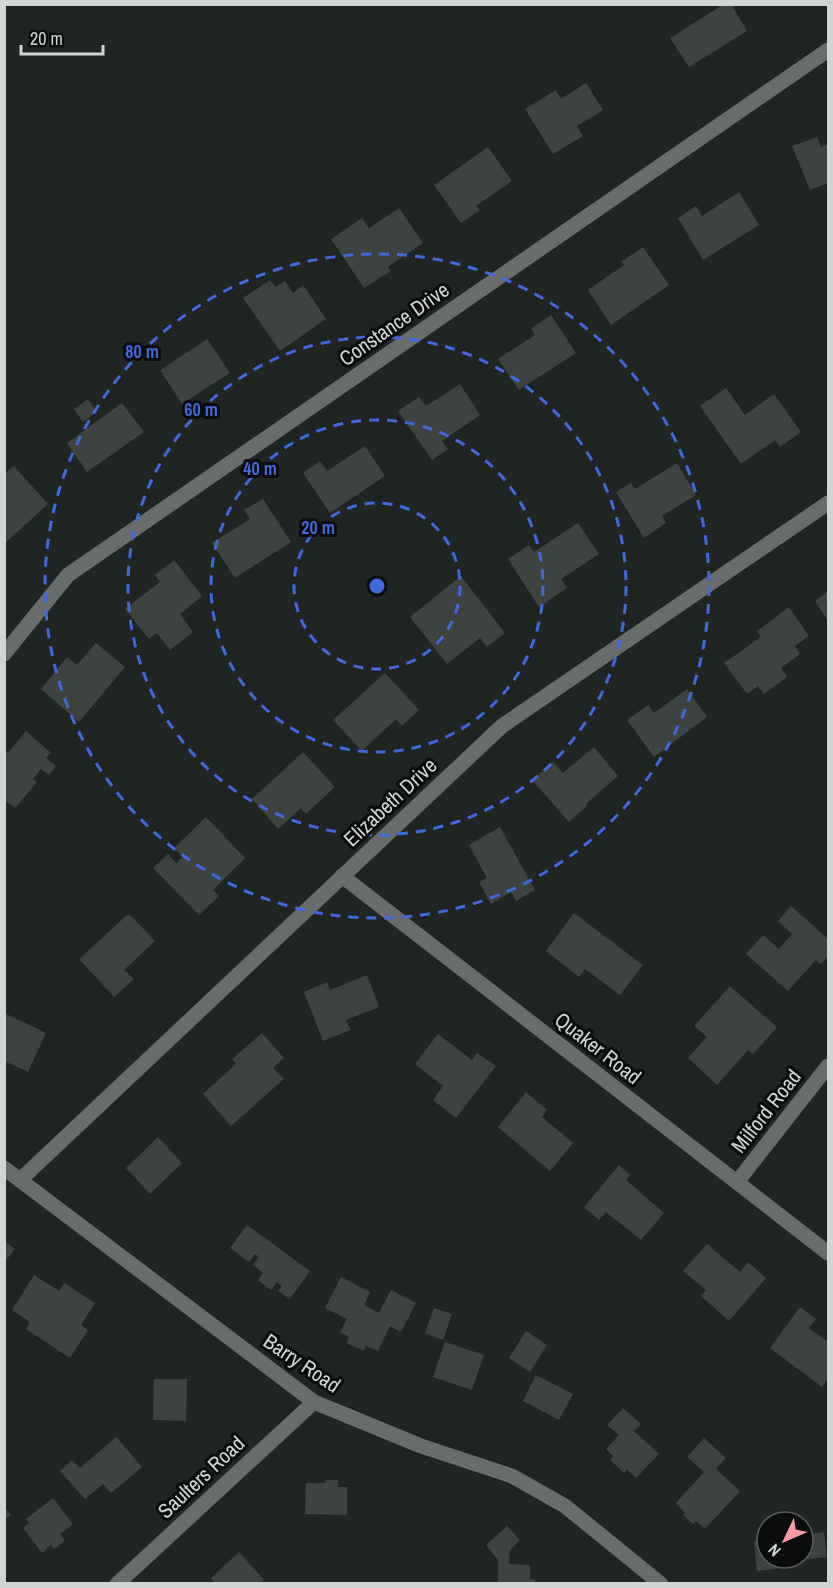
<svg xmlns="http://www.w3.org/2000/svg" width="833" height="1588" viewBox="0 0 833 1588" font-family="'Archivo Narrow',sans-serif">
  <rect width="100%" height="100%" fill="#1f2522"/>
  <g fill="#3d4341">
    <path d="M 724,4 L 731,4 L 747,31 L 689,67 L 670,38 Z"/>
    <path d="M 586,83 L 603,110 L 577,126 L 583,136 L 553,154 L 525,109 L 556,90 L 561,99 Z"/>
    <path d="M 817,137 L 821,147 L 828,144 L 828,183 L 810,190 L 792,146 Z"/>
    <path d="M 488,147 L 512,181 L 476,206 L 480,210 L 461,223 L 434,185 Z"/>
    <path d="M 739,192 L 759,225 L 703,260 L 678,218 L 696,206 L 702,216 Z"/>
    <path d="M 399,208 L 423,243 L 388,267 L 391,271 L 364,288 L 331,239 L 362,218 L 369,228 Z"/>
    <path d="M 643,247 L 669,285 L 611,325 L 588,290 L 624,265 L 621,262 Z"/>
    <path d="M 270,280 L 276,287 L 285,281 L 293,293 L 303,285 L 326,319 L 280,351 L 243,298 Z"/>
    <path d="M 551,315 L 576,353 L 519,390 L 498,359 L 535,335 L 531,328 Z"/>
    <path d="M 207,339 L 230,373 L 182,404 L 160,370 Z"/>
    <path d="M 460,384 L 480,415 L 442,441 L 448,449 L 432,460 L 398,411 L 419,397 L 426,406 Z"/>
    <path d="M 726,388 L 745,415 L 774,394 L 801,432 L 780,447 L 775,440 L 741,464 L 700,406 Z"/>
    <path d="M 88,399 L 97,412 L 83,422 L 74,409 Z"/>
    <path d="M 122,403 L 144,432 L 87,472 L 67,443 Z"/>
    <path d="M 365,446 L 385,476 L 330,513 L 303,473 L 320,461 L 327,471 Z"/>
    <path d="M 677,463 L 696,495 L 662,516 L 666,523 L 644,538 L 616,492 L 631,483 L 635,489 Z"/>
    <path d="M 14,466 L 48,504 L 4,544 L 4,474 Z"/>
    <path d="M 263,499 L 291,542 L 235,578 L 212,543 L 250,519 L 244,510 Z"/>
    <path d="M 578,523 L 599,554 L 561,579 L 567,588 L 539,607 L 508,559 L 529,545 L 534,552 Z"/>
    <path d="M 174,560 L 202,596 L 180,614 L 193,632 L 170,650 L 157,633 L 149,639 L 125,609 L 160,582 L 155,575 Z"/>
    <path d="M 461,576 L 505,633 L 487,647 L 480,638 L 447,664 L 410,617 Z"/>
    <path d="M 828,591 L 828,621 L 815,601 Z"/>
    <path d="M 789,607 L 809,636 L 795,646 L 800,654 L 781,668 L 787,677 L 764,694 L 758,686 L 747,694 L 724,663 L 761,637 L 757,631 Z"/>
    <path d="M 96,643 L 125,667 L 79,722 L 41,689 L 67,657 L 77,665 Z"/>
    <path d="M 385,673 L 419,710 L 402,726 L 396,719 L 362,751 L 333,720 Z"/>
    <path d="M 687,689 L 707,717 L 654,757 L 627,720 L 648,705 L 654,713 Z"/>
    <path d="M 26,731 L 51,753 L 46,758 L 56,766 L 49,775 L 41,769 L 33,779 L 37,782 L 15,808 L 4,800 L 4,750 L 8,753 Z"/>
    <path d="M 594,747 L 618,776 L 587,803 L 586,807 L 569,822 L 532,780 L 553,762 L 563,773 Z"/>
    <path d="M 303,752 L 335,787 L 306,814 L 301,808 L 278,829 L 252,799 Z"/>
    <path d="M 206,817 L 245,858 L 213,890 L 219,896 L 199,915 L 153,868 L 168,854 L 176,863 L 183,857 L 174,848 Z"/>
    <path d="M 500,827 L 535,890 L 516,901 L 511,892 L 491,904 L 479,882 L 487,878 L 469,845 Z"/>
    <path d="M 791,906 L 828,939 L 828,956 L 821,964 L 816,960 L 788,991 L 746,954 L 763,935 L 779,949 L 792,934 L 778,921 Z"/>
    <path d="M 574,913 L 643,965 L 620,995 L 585,969 L 579,977 L 546,951 Z"/>
    <path d="M 127,915 L 130,915 L 155,941 L 124,970 L 134,979 L 114,997 L 79,959 Z"/>
    <path d="M 367,975 L 379,1007 L 346,1020 L 351,1030 L 323,1041 L 304,992 L 327,982 L 330,990 Z"/>
    <path d="M 730,986 L 777,1027 L 753,1054 L 748,1050 L 717,1085 L 688,1058 L 707,1037 L 694,1026 Z"/>
    <path d="M 4,1013 L 46,1033 L 28,1072 L 4,1061 Z"/>
    <path d="M 262,1033 L 284,1058 L 273,1068 L 284,1079 L 231,1126 L 203,1094 L 236,1064 L 232,1059 Z"/>
    <path d="M 438,1034 L 472,1060 L 477,1053 L 496,1066 L 456,1118 L 433,1100 L 443,1086 L 415,1064 Z"/>
    <path d="M 526,1092 L 547,1110 L 542,1117 L 573,1143 L 550,1171 L 498,1127 Z"/>
    <path d="M 158,1137 L 182,1163 L 150,1194 L 126,1168 Z"/>
    <path d="M 619,1165 L 630,1175 L 626,1180 L 664,1213 L 641,1240 L 606,1212 L 599,1220 L 584,1207 Z"/>
    <path d="M 247,1225 L 310,1271 L 290,1299 L 278,1291 L 282,1286 L 277,1282 L 271,1290 L 258,1280 L 263,1273 L 253,1265 L 259,1257 L 255,1254 L 249,1262 L 230,1248 Z"/>
    <path d="M 4,1241 L 15,1249 L 4,1263 Z"/>
    <path d="M 707,1244 L 740,1272 L 748,1262 L 766,1278 L 729,1321 L 701,1296 L 706,1290 L 683,1271 Z"/>
    <path d="M 34,1275 L 59,1291 L 64,1283 L 95,1303 L 81,1325 L 88,1330 L 70,1358 L 26,1329 L 30,1322 L 12,1310 Z"/>
    <path d="M 341,1277 L 370,1292 L 364,1305 L 379,1313 L 391,1290 L 416,1303 L 401,1332 L 390,1326 L 378,1351 L 366,1346 L 364,1351 L 346,1343 L 349,1337 L 340,1332 L 347,1319 L 325,1308 Z"/>
    <path d="M 800,1307 L 816,1319 L 809,1328 L 828,1342 L 828,1378 L 822,1387 L 770,1348 Z"/>
    <path d="M 434,1308 L 452,1314 L 443,1340 L 425,1333 Z"/>
    <path d="M 526,1331 L 547,1345 L 530,1372 L 509,1358 Z"/>
    <path d="M 445,1342 L 484,1355 L 472,1390 L 433,1377 Z"/>
    <path d="M 536,1375 L 573,1394 L 559,1420 L 523,1401 Z"/>
    <path d="M 154,1379 L 187,1379 L 186,1421 L 153,1420 Z"/>
    <path d="M 623,1408 L 641,1424 L 634,1431 L 659,1454 L 636,1478 L 627,1469 L 624,1473 L 610,1460 L 613,1456 L 606,1449 L 619,1435 L 607,1425 Z"/>
    <path d="M 116,1437 L 142,1467 L 111,1493 L 103,1484 L 85,1499 L 60,1471 L 72,1460 L 80,1468 Z"/>
    <path d="M 704,1438 L 726,1458 L 716,1469 L 740,1491 L 705,1529 L 696,1521 L 693,1524 L 683,1515 L 685,1513 L 676,1503 L 704,1472 L 687,1457 Z"/>
    <path d="M 326,1480 L 338,1480 L 338,1487 L 347,1487 L 347,1515 L 305,1514 L 306,1483 L 325,1483 Z"/>
    <path d="M 53,1498 L 73,1524 L 60,1534 L 65,1541 L 54,1549 L 51,1545 L 42,1553 L 23,1528 L 29,1523 L 26,1519 Z"/>
    <path d="M 4,1507 L 11,1515 L 4,1520 Z"/>
    <path d="M 507,1526 L 520,1540 L 510,1550 L 509,1564 L 530,1565 L 530,1579 L 535,1579 L 535,1584 L 498,1584 L 498,1560 L 486,1545 Z"/>
    <path d="M 824,1532 L 827,1557 L 798,1560 L 798,1566 L 757,1571 L 754,1541 L 767,1539 L 767,1558 L 803,1558 L 803,1535 Z"/>
    <path d="M 239,1552 L 264,1580 L 260,1584 L 216,1584 L 211,1578 Z"/>
  </g>
  <g fill="none" stroke-linecap="round" stroke-linejoin="round">
    <g stroke="#686c6a" stroke-width="15">
      <path d="M 4,654 L 68,575 L 828,50"/>
      <path d="M 342,876 L 828,1253"/>
      <path d="M 4,1168 L 314,1402 L 421,1446 L 512,1476 L 565,1506 L 661,1584"/>
      <path d="M 20,1180 L 502,726 L 828,503"/>
      <path d="M 737,1182 L 828,1066"/>
      <path d="M 117,1584 L 314,1402"/>
    </g>
  </g>
  <g fill="none" stroke="#4169d7" stroke-width="3" stroke-dasharray="10 8">
    <circle cx="377" cy="586" r="83"/>
    <circle cx="377" cy="586" r="166"/>
    <circle cx="377" cy="586" r="249"/>
    <circle cx="377" cy="586" r="332"/>
  </g>
  <g text-anchor="middle" dominant-baseline="central" stroke-width="6" stroke-linejoin="round" paint-order="stroke">
    <g font-size="21" fill="#d1d5d3" stroke="#0a0d0c">
      <text transform="translate(394 324) rotate(-35)">Constance Drive</text>
      <text transform="translate(390 802) rotate(-43)">Elizabeth Drive</text>
      <text transform="translate(598 1048) rotate(38)">Quaker Road</text>
      <text transform="translate(766 1111) rotate(-52)">Milford Road</text>
      <text transform="translate(302 1363) rotate(34)">Barry Road</text>
      <text transform="translate(201 1477) rotate(-43)">Saulters Road</text>
    </g>
  </g>
  <circle cx="377" cy="586" r="9" fill="#4169d7" stroke="#0a0d0c" stroke-width="3"/>
  <g font-size="18" text-anchor="middle" font-weight="bold" fill="#4169d7" stroke="#0a0d0c" stroke-width="6" stroke-linejoin="round" paint-order="stroke">
    <text x="142" y="358">80 m</text>
    <text x="201" y="416">60 m</text>
    <text x="260" y="475">40 m</text>
    <text x="318" y="534">20 m</text>
  </g>
  <rect width="833" height="1588" fill="none" stroke="#d1d5d3" stroke-width="12"/>
  <g transform="translate(785 1540) rotate(226)"><circle r="28" fill="#0a0d0c" stroke="#5a5d5c" stroke-width="1.5"/>
  <path d="M0-4.5L10 22L0 15L-10 22Z" fill="#f49aa3"/>
  <text y="-9" font-size="16" font-weight="bold" text-anchor="middle" fill="#d1d5d3">N</text>
  </g>
  <path d="M21 45v9h82v-9" fill="none" stroke="#d1d5d3" stroke-width="3"/>
  <text x="30" y="45" font-size="18" fill="#d1d5d3" stroke="#0a0d0c" stroke-width="4.5" paint-order="stroke">20 m</text>
</svg>
